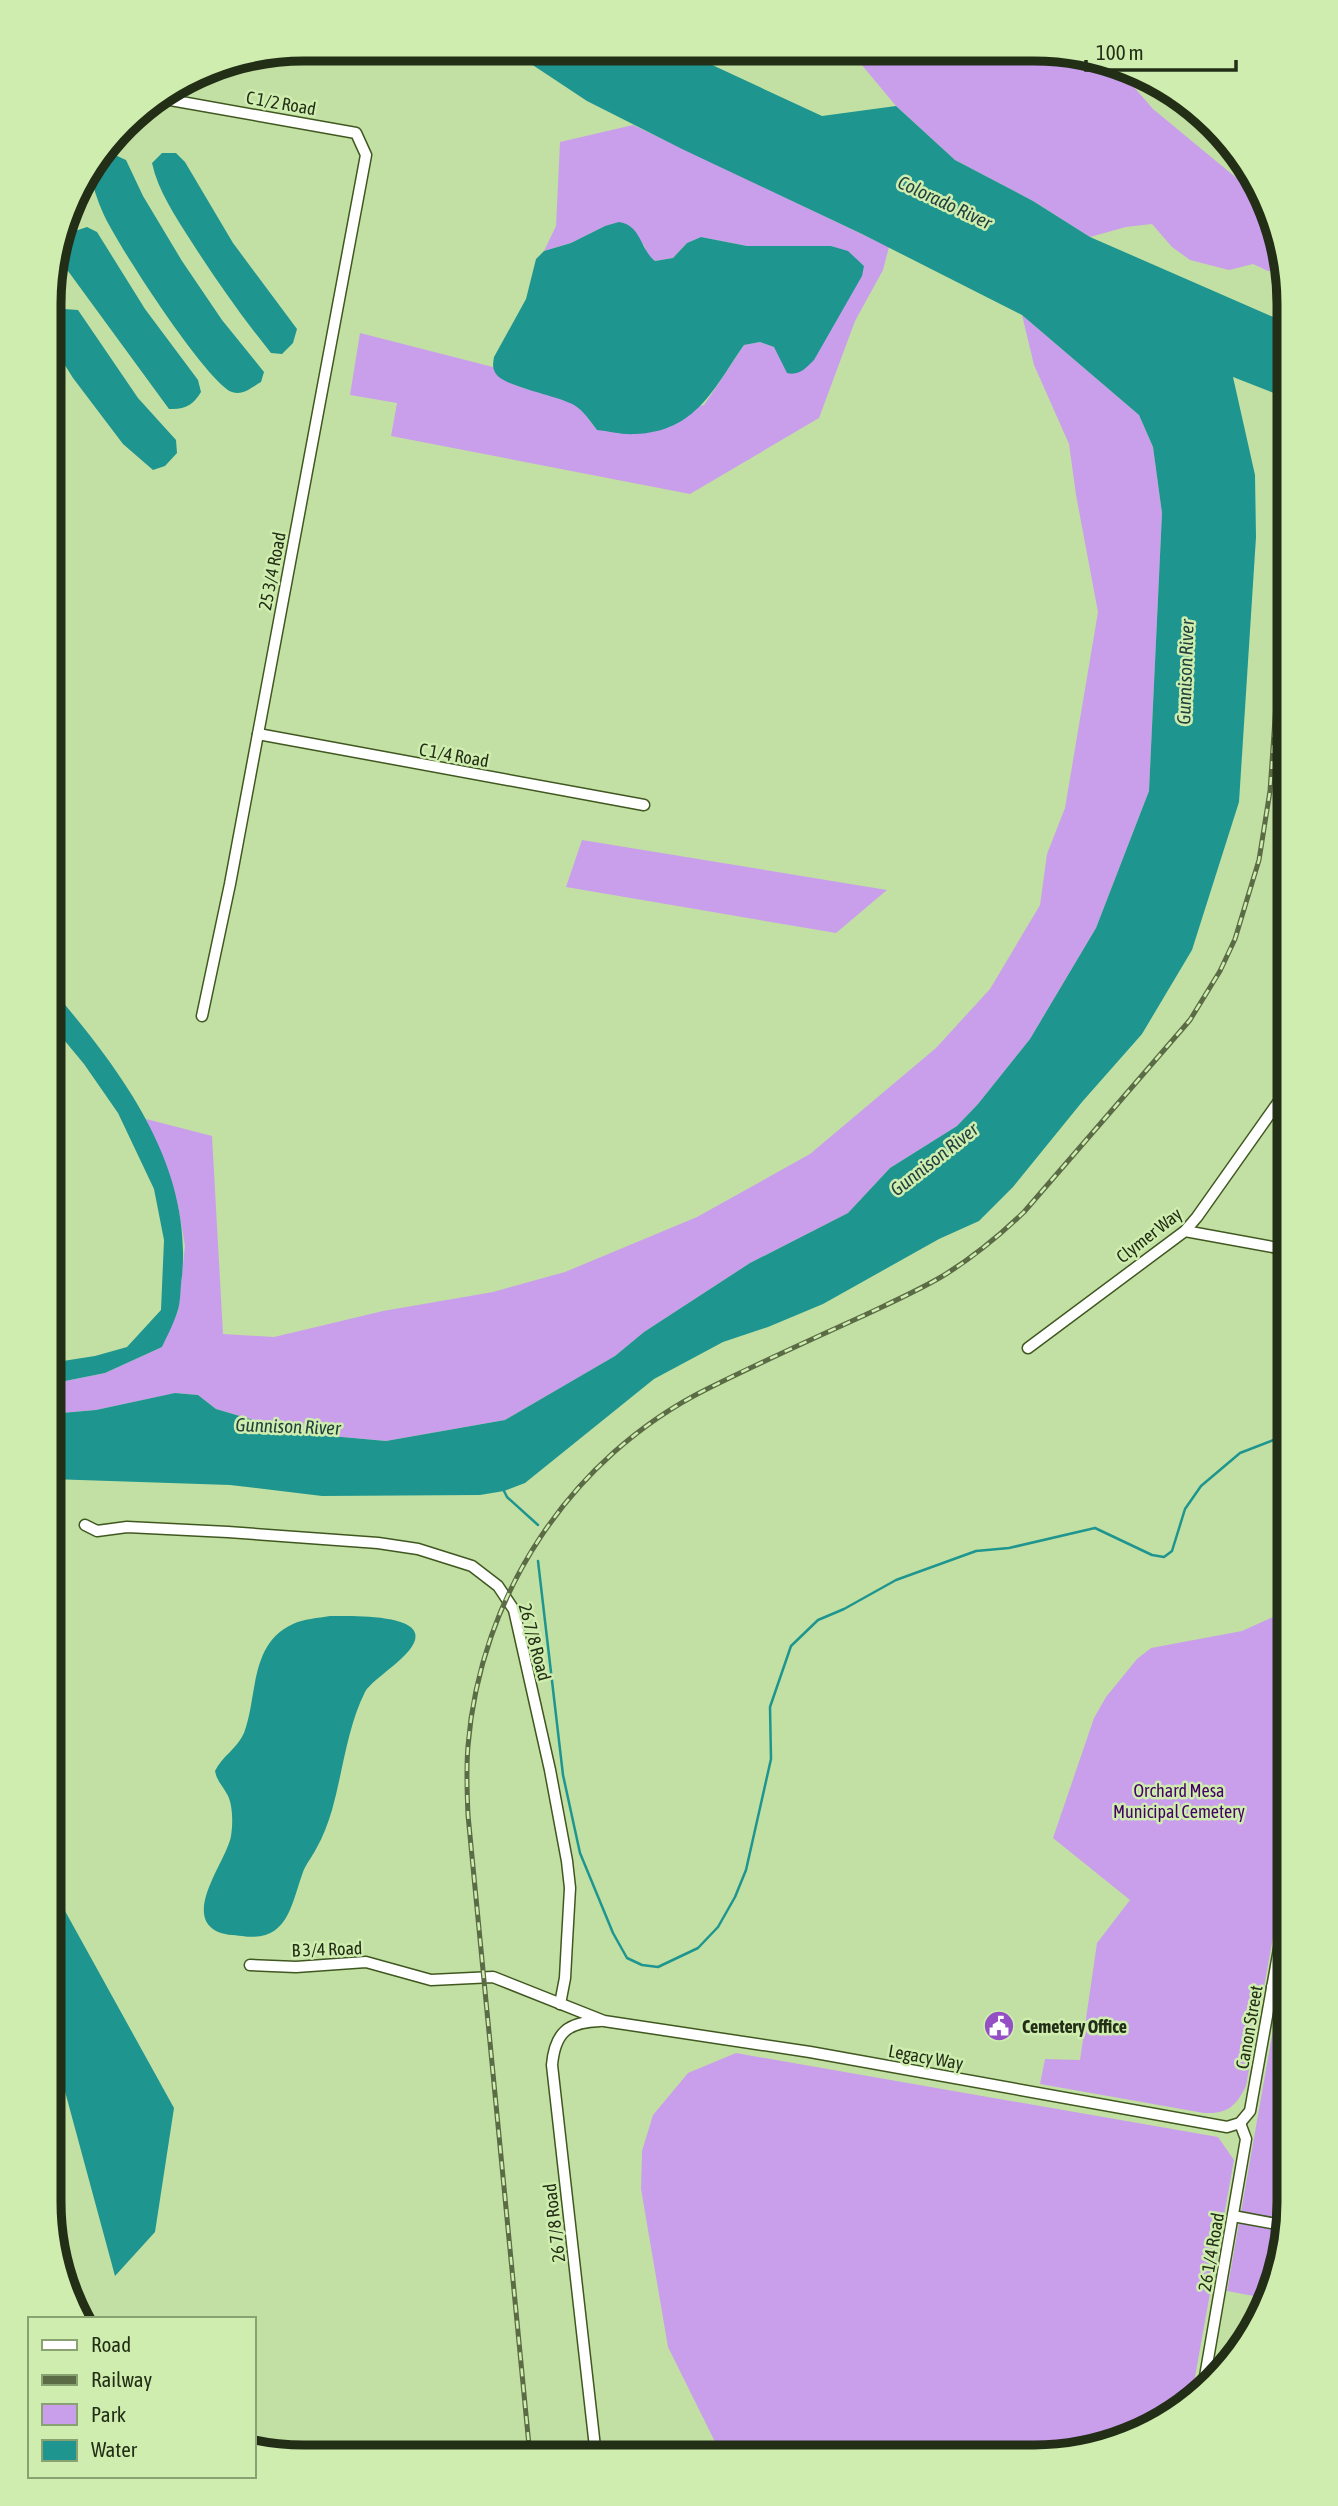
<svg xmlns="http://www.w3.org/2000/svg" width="1338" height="2506" viewBox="0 0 1338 2506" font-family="'Asap Condensed',sans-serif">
  <rect width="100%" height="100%" fill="#c2e0a3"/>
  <g fill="#c99fec">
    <path d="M 851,52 L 1083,54 L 1114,64 L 1153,109 L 1239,180 L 1247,194 L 1268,211 L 1278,239 L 1284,271 L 1268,271 L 1253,264 L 1229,270 L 1190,260 L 1172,247 L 1152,224 L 1126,227 L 1090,237 L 1033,201 L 955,160 L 896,106 Z"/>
    <path d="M 633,125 L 889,247 L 883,270 L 855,321 L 819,418 L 690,494 L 391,436 L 397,403 L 350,395 L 360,333 L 493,367 C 507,393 551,390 575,405 C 584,410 590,422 597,430 L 704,405 L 744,345 L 760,342 L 774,347 L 864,266 L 848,252 L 831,246 L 747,246 L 701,237 L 687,243 L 673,258 L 655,261 L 647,254 L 644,245 L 605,226 L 571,243 L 544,251 L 556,226 L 560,142 Z"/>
    <path d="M 1022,315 L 1139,415 L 1153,447 L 1162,513 L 1149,791 L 1096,928 L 1030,1039 L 978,1104 L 957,1126 L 890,1168 L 848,1213 L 750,1263 L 644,1332 L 615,1356 L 505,1420 L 386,1441 L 297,1433 L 216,1409 L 198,1395 L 176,1393 L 96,1410 L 50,1414 L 50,1384 L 105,1373 L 162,1347 L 178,1311 L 185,1246 L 178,1205 L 169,1173 L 146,1119 L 212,1136 L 223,1334 L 274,1337 L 383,1311 L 493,1292 L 565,1272 L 697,1217 L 810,1154 L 936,1048 L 990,989 L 1040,905 L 1047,854 L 1065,808 L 1098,612 L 1076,495 L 1069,444 L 1034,365 Z"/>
    <path d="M 582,840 L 887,890 L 836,933 L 566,887 Z"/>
    <path d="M 1289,1610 L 1289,1660 L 1284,1664 L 1289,1670 L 1289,1849 L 1246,2086 C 1236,2106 1228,2114 1204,2113 L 1040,2084 L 1045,2059 L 1080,2060 L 1097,1943 L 1130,1900 L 1053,1838 L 1094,1718 L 1106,1697 L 1137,1659 L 1151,1648 L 1242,1631 Z"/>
    <path d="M 1289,1939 L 1288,2219 L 1270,2299 L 1227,2291 Z"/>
    <path d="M 736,2053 L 1218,2137 L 1234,2160 L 1191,2399 L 1176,2414 L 1115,2444 L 1034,2457 L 722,2456 L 668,2347 L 641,2189 L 642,2151 L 653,2115 L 688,2073 Z"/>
  </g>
  <g fill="#1f958f">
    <path d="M 510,50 L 682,51 L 822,116 L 896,106 L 955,160 L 1033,201 L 1090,237 L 1278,319 L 1289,327 L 1289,399 L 1233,377 L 1255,475 L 1256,537 L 1239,802 L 1192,950 L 1142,1034 L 1082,1102 L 1013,1187 L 979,1221 L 939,1239 L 823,1304 L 768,1327 L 723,1342 L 654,1379 L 525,1483 L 504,1491 L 480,1495 L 322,1496 L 230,1485 L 50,1479 L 50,1414 L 96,1410 L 175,1393 L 198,1395 L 216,1409 L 297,1433 L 386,1441 L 505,1420 L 615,1356 L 644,1332 L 750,1263 L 848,1213 L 890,1168 L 957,1126 L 978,1104 L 1030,1039 L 1096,928 L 1149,791 L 1162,513 L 1153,447 L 1139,415 L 1022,315 L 862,234 L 682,149 L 587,101 Z"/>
    <path d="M 162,153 L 176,153 L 185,162 L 233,243 L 297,329 L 293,343 L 282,354 L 271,353 C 242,317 216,280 191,241 C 176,217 158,191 152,163 Z"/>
    <path d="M 104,154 L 113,154 L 126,160 L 143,196 L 182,261 L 222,320 L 264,372 L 261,382 C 252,387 243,396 232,392 C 207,383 116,243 103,213 C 97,200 93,186 90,172 Z"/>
    <path d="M 619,222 C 641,225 640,249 655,261 L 673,258 L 687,243 L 701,237 L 747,246 L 831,246 L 848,251 L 864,266 L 862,276 L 814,360 C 806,368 799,376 787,373 L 774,347 L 760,342 L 744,345 C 714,388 696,432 635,434 C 622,435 609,431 597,430 C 590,421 583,410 574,405 C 556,395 505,387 496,374 C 492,368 493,364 494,357 L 526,299 L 536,259 L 544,251 L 571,243 L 605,226 Z"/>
    <path d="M 87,227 L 97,232 L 145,309 L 198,380 L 201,392 C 193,405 185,410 169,409 L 68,271 L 60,243 L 72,232 Z"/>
    <path d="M 64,309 L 78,310 L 138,398 L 176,440 L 177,453 L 165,466 L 153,470 L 123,444 L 73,378 L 51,343 L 51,317 Z"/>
    <path d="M 50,987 C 119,1068 193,1163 182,1276 C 180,1288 181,1302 177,1313 C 173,1325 167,1336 162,1347 L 105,1373 L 50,1384 L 50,1363 L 95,1356 L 127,1347 L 161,1310 L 164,1240 L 154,1189 L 118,1113 L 84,1064 L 50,1023 Z"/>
    <path d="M 330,1616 C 346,1616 410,1614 415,1633 C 421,1652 373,1677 365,1692 C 347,1728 343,1771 332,1810 C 328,1823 323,1837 316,1849 C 312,1857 306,1864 303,1872 C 291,1905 288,1943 242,1936 C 234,1935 223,1935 216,1931 C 183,1913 227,1860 231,1836 C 233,1824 233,1804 227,1794 C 222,1785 217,1781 215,1771 C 222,1756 237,1749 244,1733 C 258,1696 249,1644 293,1624 C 303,1619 318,1618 330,1616 Z"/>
    <path d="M 49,1882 L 174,2108 L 155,2232 L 115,2276 L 63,2084 L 49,2051 Z"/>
  </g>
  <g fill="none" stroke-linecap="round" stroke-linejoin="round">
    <g stroke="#1f958f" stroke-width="2.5">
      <path d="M 504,1491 L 507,1497 L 538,1525"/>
      <path d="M 538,1561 L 563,1775 L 580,1853 L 613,1933 L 627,1958 L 642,1965 L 658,1967 L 698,1948 L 718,1927 L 735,1897 L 746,1870 L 771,1759 L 770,1707 L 791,1646 L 818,1620 L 844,1609 L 896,1580 L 976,1551 L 1009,1548 L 1095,1528 L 1152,1555 L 1164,1557 L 1172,1551 L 1185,1509 L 1201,1486 L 1240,1453 L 1289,1434"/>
    </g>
    <g stroke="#405820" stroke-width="13">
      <g id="minor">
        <path d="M 159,98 L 356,133 L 366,155 L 230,884 L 202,1016"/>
        <path d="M 258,734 L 644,805"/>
        <path d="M 1185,1231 L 1289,1250"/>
        <path d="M 1028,1348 L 1185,1231 L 1197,1217 L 1289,1087"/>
        <path d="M 85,1525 L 97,1531 L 127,1527 L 228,1532 L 378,1543 L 418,1549 L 472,1566 L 498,1586 L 514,1610 L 550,1770 L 567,1861 L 570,1888 L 567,1941 L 565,1978 L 560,2004"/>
        <path d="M 250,1965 L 296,1967 L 366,1962 L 431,1980 L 493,1977 L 604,2021 L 810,2052 L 1227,2127 L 1240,2123 L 1250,2111 L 1289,1893"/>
        <path d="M 1272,1987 L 1288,1996"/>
        <path d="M 1233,2216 L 1287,2226"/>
        <path d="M 1203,2388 L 1246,2139 L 1240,2123"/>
        <path d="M 596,2456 L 552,2065 C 555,2032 568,2022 600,2021"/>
      </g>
    </g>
    <use href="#minor" stroke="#fff" stroke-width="10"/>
    <g stroke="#5a6b46" stroke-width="5">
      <path id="rail" d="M 530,2456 L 468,1815 C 467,1792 466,1769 468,1746 C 480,1595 571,1457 707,1389 C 759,1363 812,1339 865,1315 C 890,1303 917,1291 941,1277 C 971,1259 999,1236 1024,1212 L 1190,1020 L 1220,971 L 1235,939 L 1259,860 L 1270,791 L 1284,589 L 1289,563"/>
    </g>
    <use href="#rail" stroke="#cfedaf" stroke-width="2.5" stroke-dasharray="8" stroke-linecap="butt"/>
  </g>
  <defs>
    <g id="civic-disc" transform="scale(1.575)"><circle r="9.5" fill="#944fc4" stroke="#cfedaf"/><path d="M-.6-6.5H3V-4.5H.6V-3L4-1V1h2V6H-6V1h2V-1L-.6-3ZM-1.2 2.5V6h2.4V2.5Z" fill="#fff"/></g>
  </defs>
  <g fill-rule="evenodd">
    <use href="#civic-disc" x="999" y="2026"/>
  </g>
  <g text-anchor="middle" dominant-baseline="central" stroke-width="5" stroke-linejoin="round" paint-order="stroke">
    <g font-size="18" fill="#232e16" stroke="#cfedaf">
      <text transform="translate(281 103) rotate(10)">C 1/2 Road</text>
      <text transform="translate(272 571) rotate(-79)">25 3/4 Road</text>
      <text transform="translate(454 755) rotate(10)">C 1/4 Road</text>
      <text transform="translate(1149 1235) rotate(-38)">Clymer Way</text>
      <text transform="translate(535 1642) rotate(75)">26 7/8 Road</text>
      <text transform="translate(327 1949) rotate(-2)">B 3/4 Road</text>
      <text transform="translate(1249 2027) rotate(-80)">Canon Street</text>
      <text transform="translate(926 2057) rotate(10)">Legacy Way</text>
      <text transform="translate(554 2223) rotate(-97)">26 7/8 Road</text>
      <text transform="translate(1211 2252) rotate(-80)">26 1/4 Road</text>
    </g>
    <g font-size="18" fill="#406" stroke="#cfedaf">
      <text x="1179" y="1790">Orchard Mesa<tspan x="1179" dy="21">Municipal Cemetery</tspan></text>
    </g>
    <g font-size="18" font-weight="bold" fill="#232e16" stroke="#cfedaf" text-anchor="start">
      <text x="1022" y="2026">Cemetery Office</text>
    </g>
    <g font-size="19" font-style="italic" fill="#21413f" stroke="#cfedaf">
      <text transform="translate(945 202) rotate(25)">Colorado River</text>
      <text transform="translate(1185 672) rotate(-88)">Gunnison River</text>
      <text transform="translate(934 1159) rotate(-38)">Gunnison River</text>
      <text transform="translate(288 1426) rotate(2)">Gunnison River</text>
    </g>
  </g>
  <path d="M0 0H1338V2506H0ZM304 61H1034A243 243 0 0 1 1277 304V2202A243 243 0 0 1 1034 2445H304A243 243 0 0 1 61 2202V304A243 243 0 0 1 304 61Z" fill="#cfedaf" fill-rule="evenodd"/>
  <path fill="none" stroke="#232e16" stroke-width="9" d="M304 61H1034A243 243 0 0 1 1277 304V2202A243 243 0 0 1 1034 2445H304A243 243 0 0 1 61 2202V304A243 243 0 0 1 304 61Z"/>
  <rect x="28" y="2317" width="228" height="161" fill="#cfedaf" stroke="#8aa172" stroke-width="2"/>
  <rect x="42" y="2340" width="35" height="10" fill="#ffffff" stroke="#8aa172" stroke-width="2"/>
  <text x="91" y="2352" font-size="21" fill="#232e16">Road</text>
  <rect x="42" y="2375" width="35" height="10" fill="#5a6b46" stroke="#8aa172" stroke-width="2"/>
  <text x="91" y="2387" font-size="21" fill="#232e16">Railway</text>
  <rect x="42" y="2404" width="35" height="21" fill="#c99fec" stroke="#8aa172" stroke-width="2"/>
  <text x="91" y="2422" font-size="21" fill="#232e16">Park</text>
  <rect x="42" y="2440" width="35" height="21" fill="#1f958f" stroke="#8aa172" stroke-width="2"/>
  <text x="91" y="2457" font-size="21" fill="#232e16">Water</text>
  <path d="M1086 60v10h150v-10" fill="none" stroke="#232e16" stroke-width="3.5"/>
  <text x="1096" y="60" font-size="21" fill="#232e16" stroke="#cfedaf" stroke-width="5" paint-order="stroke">100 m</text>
</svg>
